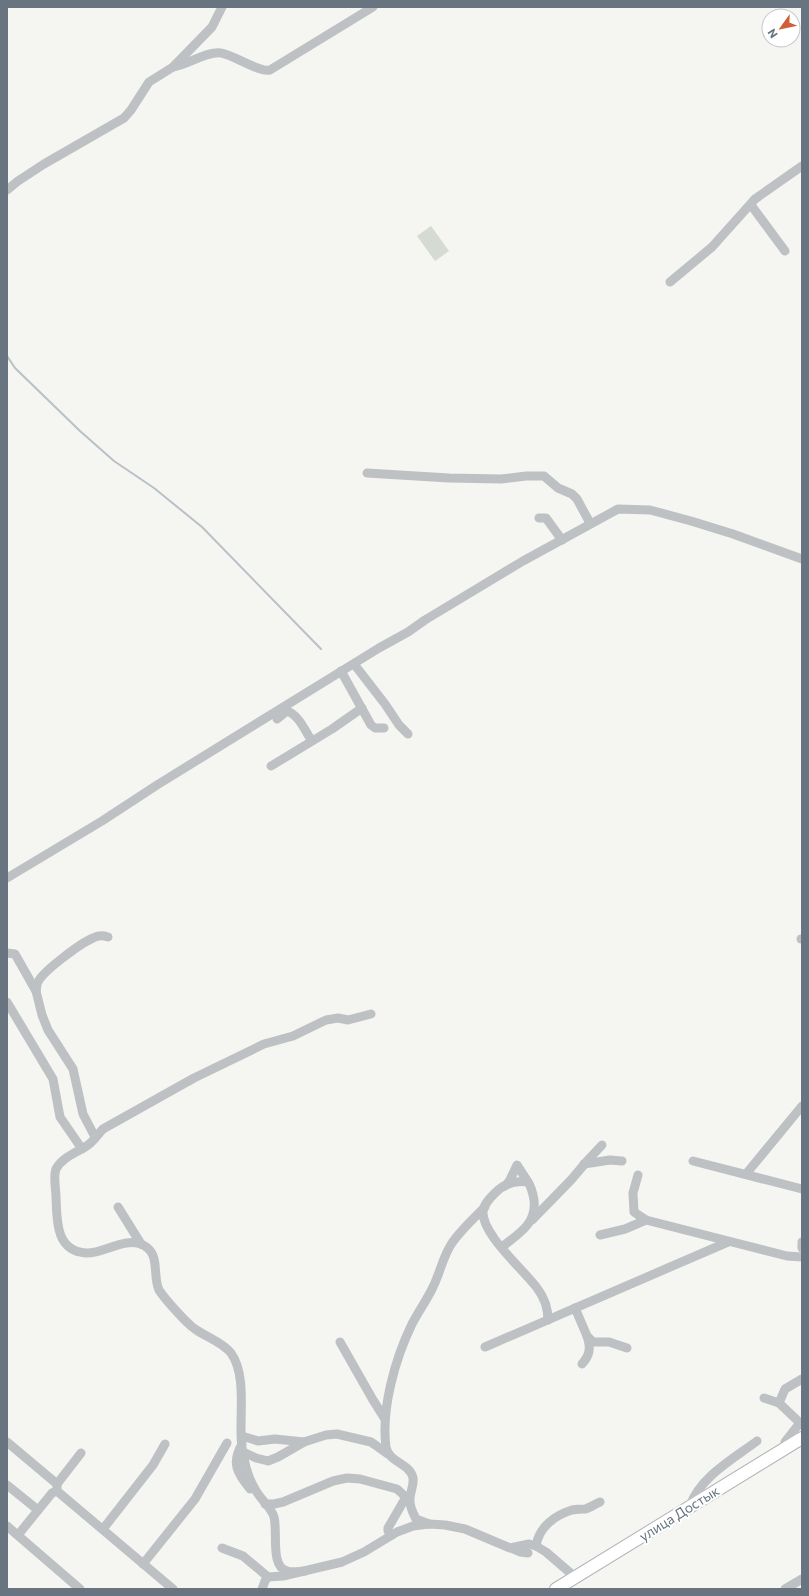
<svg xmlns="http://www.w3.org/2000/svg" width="809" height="1596" viewBox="0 0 809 1596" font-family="Commissioner,sans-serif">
  <rect width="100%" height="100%" fill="#f5f5f2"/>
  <path fill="#d5dad2" d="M 431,226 L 449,251 L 435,261 L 417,236 Z"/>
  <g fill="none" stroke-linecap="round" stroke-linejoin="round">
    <path stroke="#b8c1c6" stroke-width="2" d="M 7,356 L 15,368 L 80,431 L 114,461 L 154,488 L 202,527 L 321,649"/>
    <g stroke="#b1b5b8" stroke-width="14">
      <path id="major" d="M 556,1589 L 802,1438"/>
    </g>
    <g stroke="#bdc1c4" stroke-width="9">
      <path d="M 173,67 C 188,65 206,51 221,53 C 234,55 260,73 270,70 L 373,7"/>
      <path d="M 7,190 L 18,181 L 44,164 L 124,118 L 131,110 L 149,82 L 173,67 L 212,27 L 222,7"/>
      <path d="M 751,205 L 785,251"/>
      <path d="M 670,282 L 712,247 L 755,199 L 802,166"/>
      <path d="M 367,473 L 449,478 L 501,479 L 526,476 L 544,476 L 558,488 L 572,494 L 577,499 L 590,523"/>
      <path d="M 539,518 L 546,518 L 562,540"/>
      <path d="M 354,664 L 385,704 L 399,725 L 408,734"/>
      <path d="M 341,671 L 371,725 L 375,728 L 384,728"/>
      <path d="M 277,719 L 287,711 C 299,715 305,731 312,741"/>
      <path d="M 271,766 L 332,729 L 362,708"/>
      <path d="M 7,878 L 102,821 L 157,785 L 379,648 L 408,632 L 425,620 L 523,561 L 618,509 L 650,510 L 691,521 L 733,534 L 802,559"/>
      <path d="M 801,939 L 802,939"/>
      <path d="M 7,953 L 15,954 L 36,991 L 42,1015 L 48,1030 L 73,1069 L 83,1114 L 95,1137"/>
      <path d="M 36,991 C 37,989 36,985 38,982 C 43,971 81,943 93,938 C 98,935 102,935 108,937"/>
      <path d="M 7,1002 L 53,1079 L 60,1117 L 82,1149"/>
      <path d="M 693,1161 L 802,1189"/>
      <path d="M 584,1164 L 610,1160 L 622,1161"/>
      <path d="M 746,1174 L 802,1106"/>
      <path d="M 638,1175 L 633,1193 L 634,1212 L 646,1220"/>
      <path d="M 506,1185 L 510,1180 L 517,1165 L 528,1182"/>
      <path d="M 118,1207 L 141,1244"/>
      <path d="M 532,1220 L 571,1180 L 588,1160 L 602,1145"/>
      <path d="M 600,1235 L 625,1229 L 646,1220 L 787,1256 L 802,1257"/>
      <path d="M 802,1242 L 802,1248"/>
      <path d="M 502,1247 C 518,1234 537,1224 534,1200 C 533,1194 532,1188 528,1182 C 515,1180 504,1184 495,1193 C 490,1198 484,1204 483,1211 C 481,1234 525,1271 537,1288 C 544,1297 548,1309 548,1320"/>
      <path d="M 575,1308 L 587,1336 L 593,1342 L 609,1342 L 627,1348"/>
      <path d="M 340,1342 L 373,1400 L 385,1419"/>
      <path d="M 485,1347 L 728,1242"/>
      <path d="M 582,1364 C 590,1355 591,1348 587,1336"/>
      <path d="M 764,1398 L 779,1403"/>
      <path d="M 242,1436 L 258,1441 L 275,1439 L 304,1442"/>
      <path d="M 7,1442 L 57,1484 L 57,1491"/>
      <path d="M 242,1444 C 231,1463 237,1473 250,1489"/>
      <path d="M 786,1448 L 785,1442 L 799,1424 L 798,1421 L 779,1403 L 785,1389 L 802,1379"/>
      <path d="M 243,1452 L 256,1458 L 268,1461 L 278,1457 L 304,1442 L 326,1435 L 337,1434 L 371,1442 L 388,1454"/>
      <path d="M 57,1484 L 81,1453"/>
      <path d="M 7,1485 L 38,1510"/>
      <path d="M 57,1491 L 173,1589"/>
      <path d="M 265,1504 L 274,1504 L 283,1502 L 333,1481 L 347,1478 L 360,1479 L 397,1489 L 409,1500"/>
      <path d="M 690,1506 C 700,1477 733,1459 757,1441"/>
      <path d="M 429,1524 L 416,1519 C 413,1513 409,1506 410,1499 C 410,1492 414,1486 413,1478 C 410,1463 389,1463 386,1447 C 381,1409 395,1359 412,1324 C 418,1312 427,1300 433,1287 C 440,1273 443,1256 452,1243 C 461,1230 474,1218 485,1207"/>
      <path d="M 7,1526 L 80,1589"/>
      <path d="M 103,1529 L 153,1465 L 165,1444"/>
      <path d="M 18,1535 L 52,1493 L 57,1491"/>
      <path d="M 392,1535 L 388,1531 L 388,1528 L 406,1497"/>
      <path d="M 536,1546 C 539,1527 555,1515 572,1510 C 577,1509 581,1509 585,1509 C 590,1508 595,1504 600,1502"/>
      <path d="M 222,1548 L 243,1556 L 268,1577"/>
      <path d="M 511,1548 L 520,1552 L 528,1553"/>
      <path d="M 143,1564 L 195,1499 L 227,1443"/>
      <path d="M 305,1571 C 299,1571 293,1573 287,1571 C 270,1567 278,1532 274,1517 C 271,1507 260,1499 255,1489 C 248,1478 244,1461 242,1448 C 238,1420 248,1377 231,1353 C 222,1342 206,1337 195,1329 C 187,1324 164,1298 159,1290 C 152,1275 161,1254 143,1245 C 126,1236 103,1254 86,1253 C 55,1251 57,1219 56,1197 C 56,1189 53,1177 56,1169 C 62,1157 78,1152 88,1145 C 94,1141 98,1134 103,1129 L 194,1078 L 264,1044 L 293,1036 L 326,1020 L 338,1018 L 348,1020 L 371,1014"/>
      <path d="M 262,1589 L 265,1581 L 268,1577 L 283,1576 L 342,1562 L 364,1552 L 397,1532 L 413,1526 L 429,1524 L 445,1525 L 465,1529 L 510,1548 L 529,1544 L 536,1546 L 546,1552 L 575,1577"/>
      <path d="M 785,1589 L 802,1579"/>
    </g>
    <use href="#major" stroke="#fff" stroke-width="12"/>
  </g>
  <g text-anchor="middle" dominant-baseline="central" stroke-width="4" stroke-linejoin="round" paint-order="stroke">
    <g font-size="14" fill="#687580" stroke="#fff">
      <text transform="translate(679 1513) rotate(-32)">улица Достык</text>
    </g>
  </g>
  <rect width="809" height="1596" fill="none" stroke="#687580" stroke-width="16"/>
  <g transform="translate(781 28) rotate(237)"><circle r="19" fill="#ffffff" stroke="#c3c8cc"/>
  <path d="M0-3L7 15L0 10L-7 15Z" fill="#d05e38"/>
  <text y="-6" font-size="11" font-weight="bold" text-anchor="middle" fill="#687580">N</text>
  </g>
</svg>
